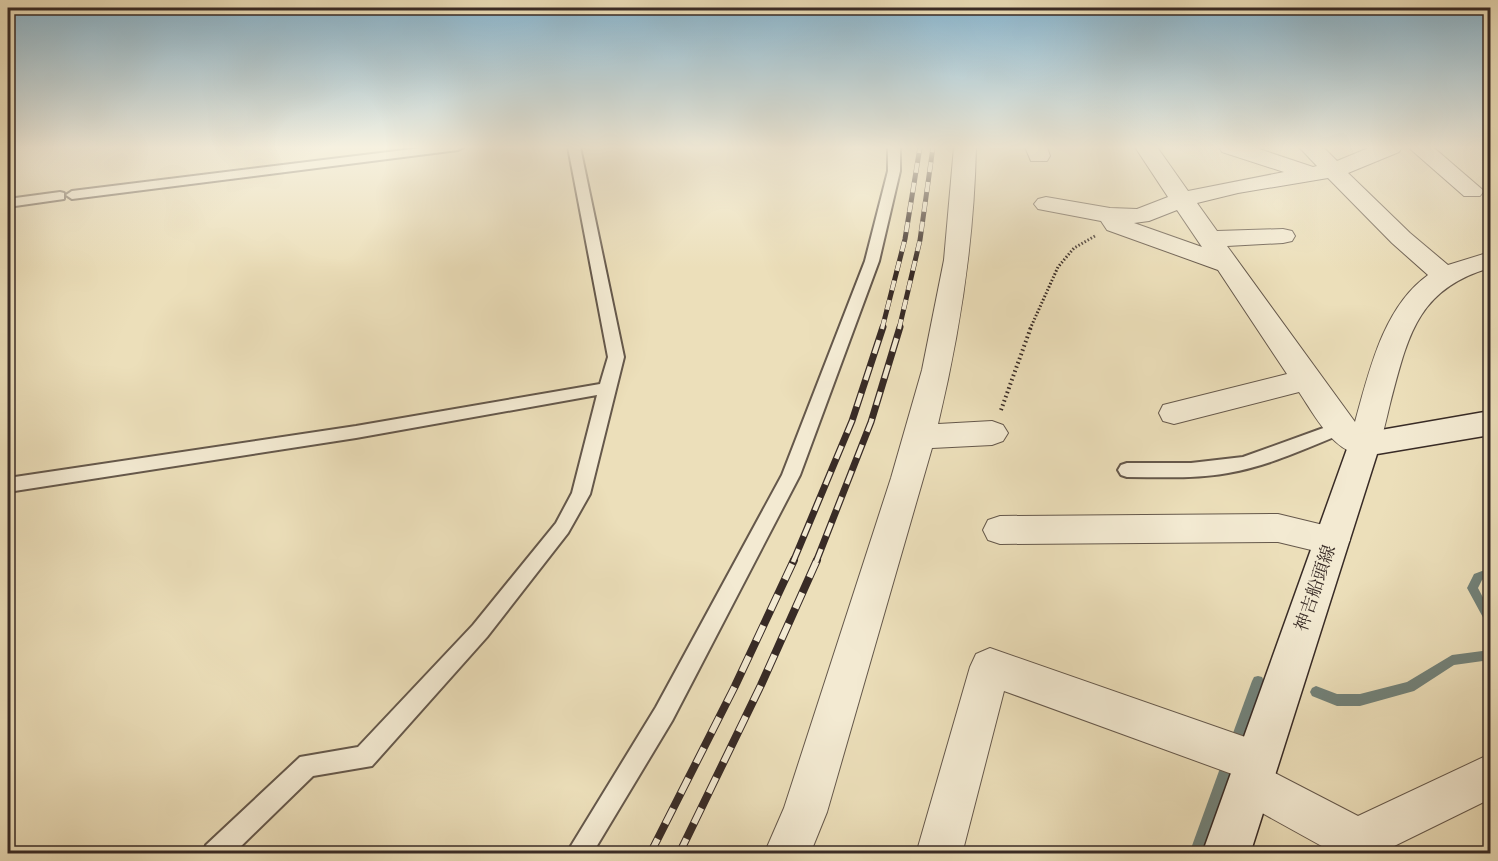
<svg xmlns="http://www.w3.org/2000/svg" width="1498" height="861" viewBox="0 0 1498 861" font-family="'Libre Caslon Text','Noto Serif JP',serif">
  <rect width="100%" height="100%" fill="#ecdfba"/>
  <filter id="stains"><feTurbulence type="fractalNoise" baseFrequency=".00333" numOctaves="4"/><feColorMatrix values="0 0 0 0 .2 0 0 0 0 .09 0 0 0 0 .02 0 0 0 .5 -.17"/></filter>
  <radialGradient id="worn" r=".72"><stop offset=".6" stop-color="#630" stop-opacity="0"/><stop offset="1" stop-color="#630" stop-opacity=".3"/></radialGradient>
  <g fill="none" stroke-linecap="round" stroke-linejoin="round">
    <g fill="#72827a" fill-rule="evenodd">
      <path d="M 1490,568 L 1490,576 L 1482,580 L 1478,588 L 1490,611 L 1490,625 L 1486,623 L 1467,588 L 1474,574 Z"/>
      <path d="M 1490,650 L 1490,660 L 1454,665 L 1414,691 L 1360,706 L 1337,706 L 1312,696 L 1310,692 L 1312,688 L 1316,686 L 1337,694 L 1360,694 L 1407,682 L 1452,655 Z"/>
      <path d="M 1258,676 L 1262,677 L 1264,681 L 1239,748 L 1235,750 L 1231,748 L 1229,744 L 1252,681 L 1254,677 Z"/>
      <path d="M 1229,754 L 1233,756 L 1235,760 L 1202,854 L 1189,854 L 1223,760 L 1225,756 Z"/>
    </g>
    <g stroke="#65584b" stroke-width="4">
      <g id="lane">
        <path d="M 429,147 L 464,147 L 458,150 L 72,199 L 66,195 L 72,191 Z"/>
        <path d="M 568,147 L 580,147 L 624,357 L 590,494 L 568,533 L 487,637 L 372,766 L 313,776 L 233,854 L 203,854 L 206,845 L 300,757 L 358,747 L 473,625 L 556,523 L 572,493 L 597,395 L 356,438 L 8,492 L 8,478 L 356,426 L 600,384 L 608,357 Z"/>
        <path d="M 888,147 L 900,147 L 900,171 L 879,261 L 800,475 L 672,721 L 592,854 L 566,854 L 656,707 L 782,475 L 865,261 L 888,171 Z"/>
        <path d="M 60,192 L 64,193 L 64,199 L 8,207 L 8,199 Z"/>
        <path d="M 1340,422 L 1348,428 L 1346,432 C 1307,448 1269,466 1228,473 C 1195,479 1161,477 1127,477 L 1121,475 L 1118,470 L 1121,465 L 1127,463 L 1191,463 L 1243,457 Z"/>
      </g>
    </g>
    <g stroke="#65584b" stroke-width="2">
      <g id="street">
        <path d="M 954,147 L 976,147 C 974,242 960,332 938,424 L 992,421 L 1003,425 L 1008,433 L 1003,441 L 992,445 L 932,448 L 827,812 L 810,854 L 764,854 L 784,808 L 891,478 L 922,370 L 944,260 Z"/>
        <path d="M 1025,147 L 1047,147 L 1050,156 L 1047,161 L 1031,161 Z"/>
        <path d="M 1135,147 L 1157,147 L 1188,191 L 1284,172 L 1222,152 L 1219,147 L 1253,147 L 1313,167 L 1317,166 L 1299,147 L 1323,147 L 1337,161 L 1371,147 L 1402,147 L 1399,152 L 1348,173 L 1410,233 L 1448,265 L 1490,252 L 1490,268 C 1417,289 1408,336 1390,404 C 1386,420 1383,438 1375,453 C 1339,464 1316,417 1299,392 L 1174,424 L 1163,421 L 1159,413 L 1163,405 L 1287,374 L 1218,270 L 1107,230 L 1101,221 L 1038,209 L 1034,204 L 1038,199 L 1046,197 L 1110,208 L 1137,209 L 1168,197 ZM 1328,178 L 1392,243 L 1428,275 C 1383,307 1369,372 1355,422 L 1227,246 L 1283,243 L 1292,241 L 1295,236 L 1292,231 L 1283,229 L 1217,231 L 1197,203 L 1238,193 ZM 1177,210 L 1202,247 L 1134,223 L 1149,221 Z"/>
        <path d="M 1408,147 L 1433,147 L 1484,191 L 1480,196 L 1464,196 Z"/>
        <path d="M 1278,514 L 1344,530 L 1350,540 L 1344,550 L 1332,555 L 1278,542 L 1000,544 L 988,540 L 983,530 L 988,520 L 1000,516 Z"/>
        <path d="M 990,648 L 1271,746 L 1277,761 L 1273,772 L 1358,816 L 1490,754 L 1490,799 L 1378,854 L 1336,854 L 1235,798 L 1228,783 L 1232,774 L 1004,691 L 962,854 L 916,854 L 970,667 L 976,654 Z"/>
      </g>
    </g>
    <g stroke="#382b26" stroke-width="3">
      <path id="secondary" d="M 1490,411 L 1490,435 L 1377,454 L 1250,854 L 1202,854 L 1352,435 Z"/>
    </g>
    <path stroke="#382b26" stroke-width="3" stroke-dasharray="1.5 2" stroke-linecap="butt" d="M 1030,329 L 1058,267 L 1074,248 L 1095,236"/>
    <path stroke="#382b26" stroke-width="4" stroke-dasharray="1.5 3" stroke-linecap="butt" d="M 1001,410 L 1031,327"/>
    <use href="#lane" fill="#f3ead2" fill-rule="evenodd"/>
    <use href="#street" fill="#f3ead2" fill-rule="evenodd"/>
    <use href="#secondary" fill="#f3ead2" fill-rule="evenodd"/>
    <g stroke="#382b26" stroke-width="5">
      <g id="rail-far2">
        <path d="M 882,329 L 905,239 L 920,147"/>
        <path d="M 899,329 L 920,240 L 933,147"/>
      </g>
    </g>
    <g stroke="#382b26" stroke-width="7">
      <g id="rail-far1">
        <path d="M 793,562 L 852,421 L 883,327"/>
        <path d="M 816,562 L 871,422 L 900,327"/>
      </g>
    </g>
    <g stroke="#382b26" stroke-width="8">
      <g id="rail">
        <path d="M 650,854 L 735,686 L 794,560"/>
        <path d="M 679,854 L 761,685 L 817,560"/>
      </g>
    </g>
    <use href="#rail-far2" stroke="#f3ead2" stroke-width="4" stroke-dasharray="10" stroke-linecap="butt"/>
    <use href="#rail-far1" stroke="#f3ead2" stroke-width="4.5" stroke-dasharray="14" stroke-linecap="butt"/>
    <use href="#rail" stroke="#f3ead2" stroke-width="6" stroke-dasharray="17" stroke-linecap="butt"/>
  </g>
  <linearGradient id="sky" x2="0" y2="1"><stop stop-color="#88b7d2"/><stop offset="0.55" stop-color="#f6f1e0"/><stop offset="1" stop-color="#f6f1e0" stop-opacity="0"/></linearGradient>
  <rect width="1498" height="268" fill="url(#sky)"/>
  <g text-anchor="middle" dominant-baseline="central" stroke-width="6" stroke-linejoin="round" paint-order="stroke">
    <g font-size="18" fill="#382b26" stroke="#f3ead2">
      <text transform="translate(1315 588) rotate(-71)">神吉船頭線</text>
    </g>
  </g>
  <rect width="1498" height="861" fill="none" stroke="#ecdfba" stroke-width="30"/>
  <rect x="9" y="9" width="1480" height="843" fill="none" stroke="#382b26" stroke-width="3"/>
  <rect x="15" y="15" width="1468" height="831" fill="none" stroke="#382b26" stroke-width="1.5"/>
  <rect width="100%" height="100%" filter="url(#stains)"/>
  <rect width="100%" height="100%" fill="url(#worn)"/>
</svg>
